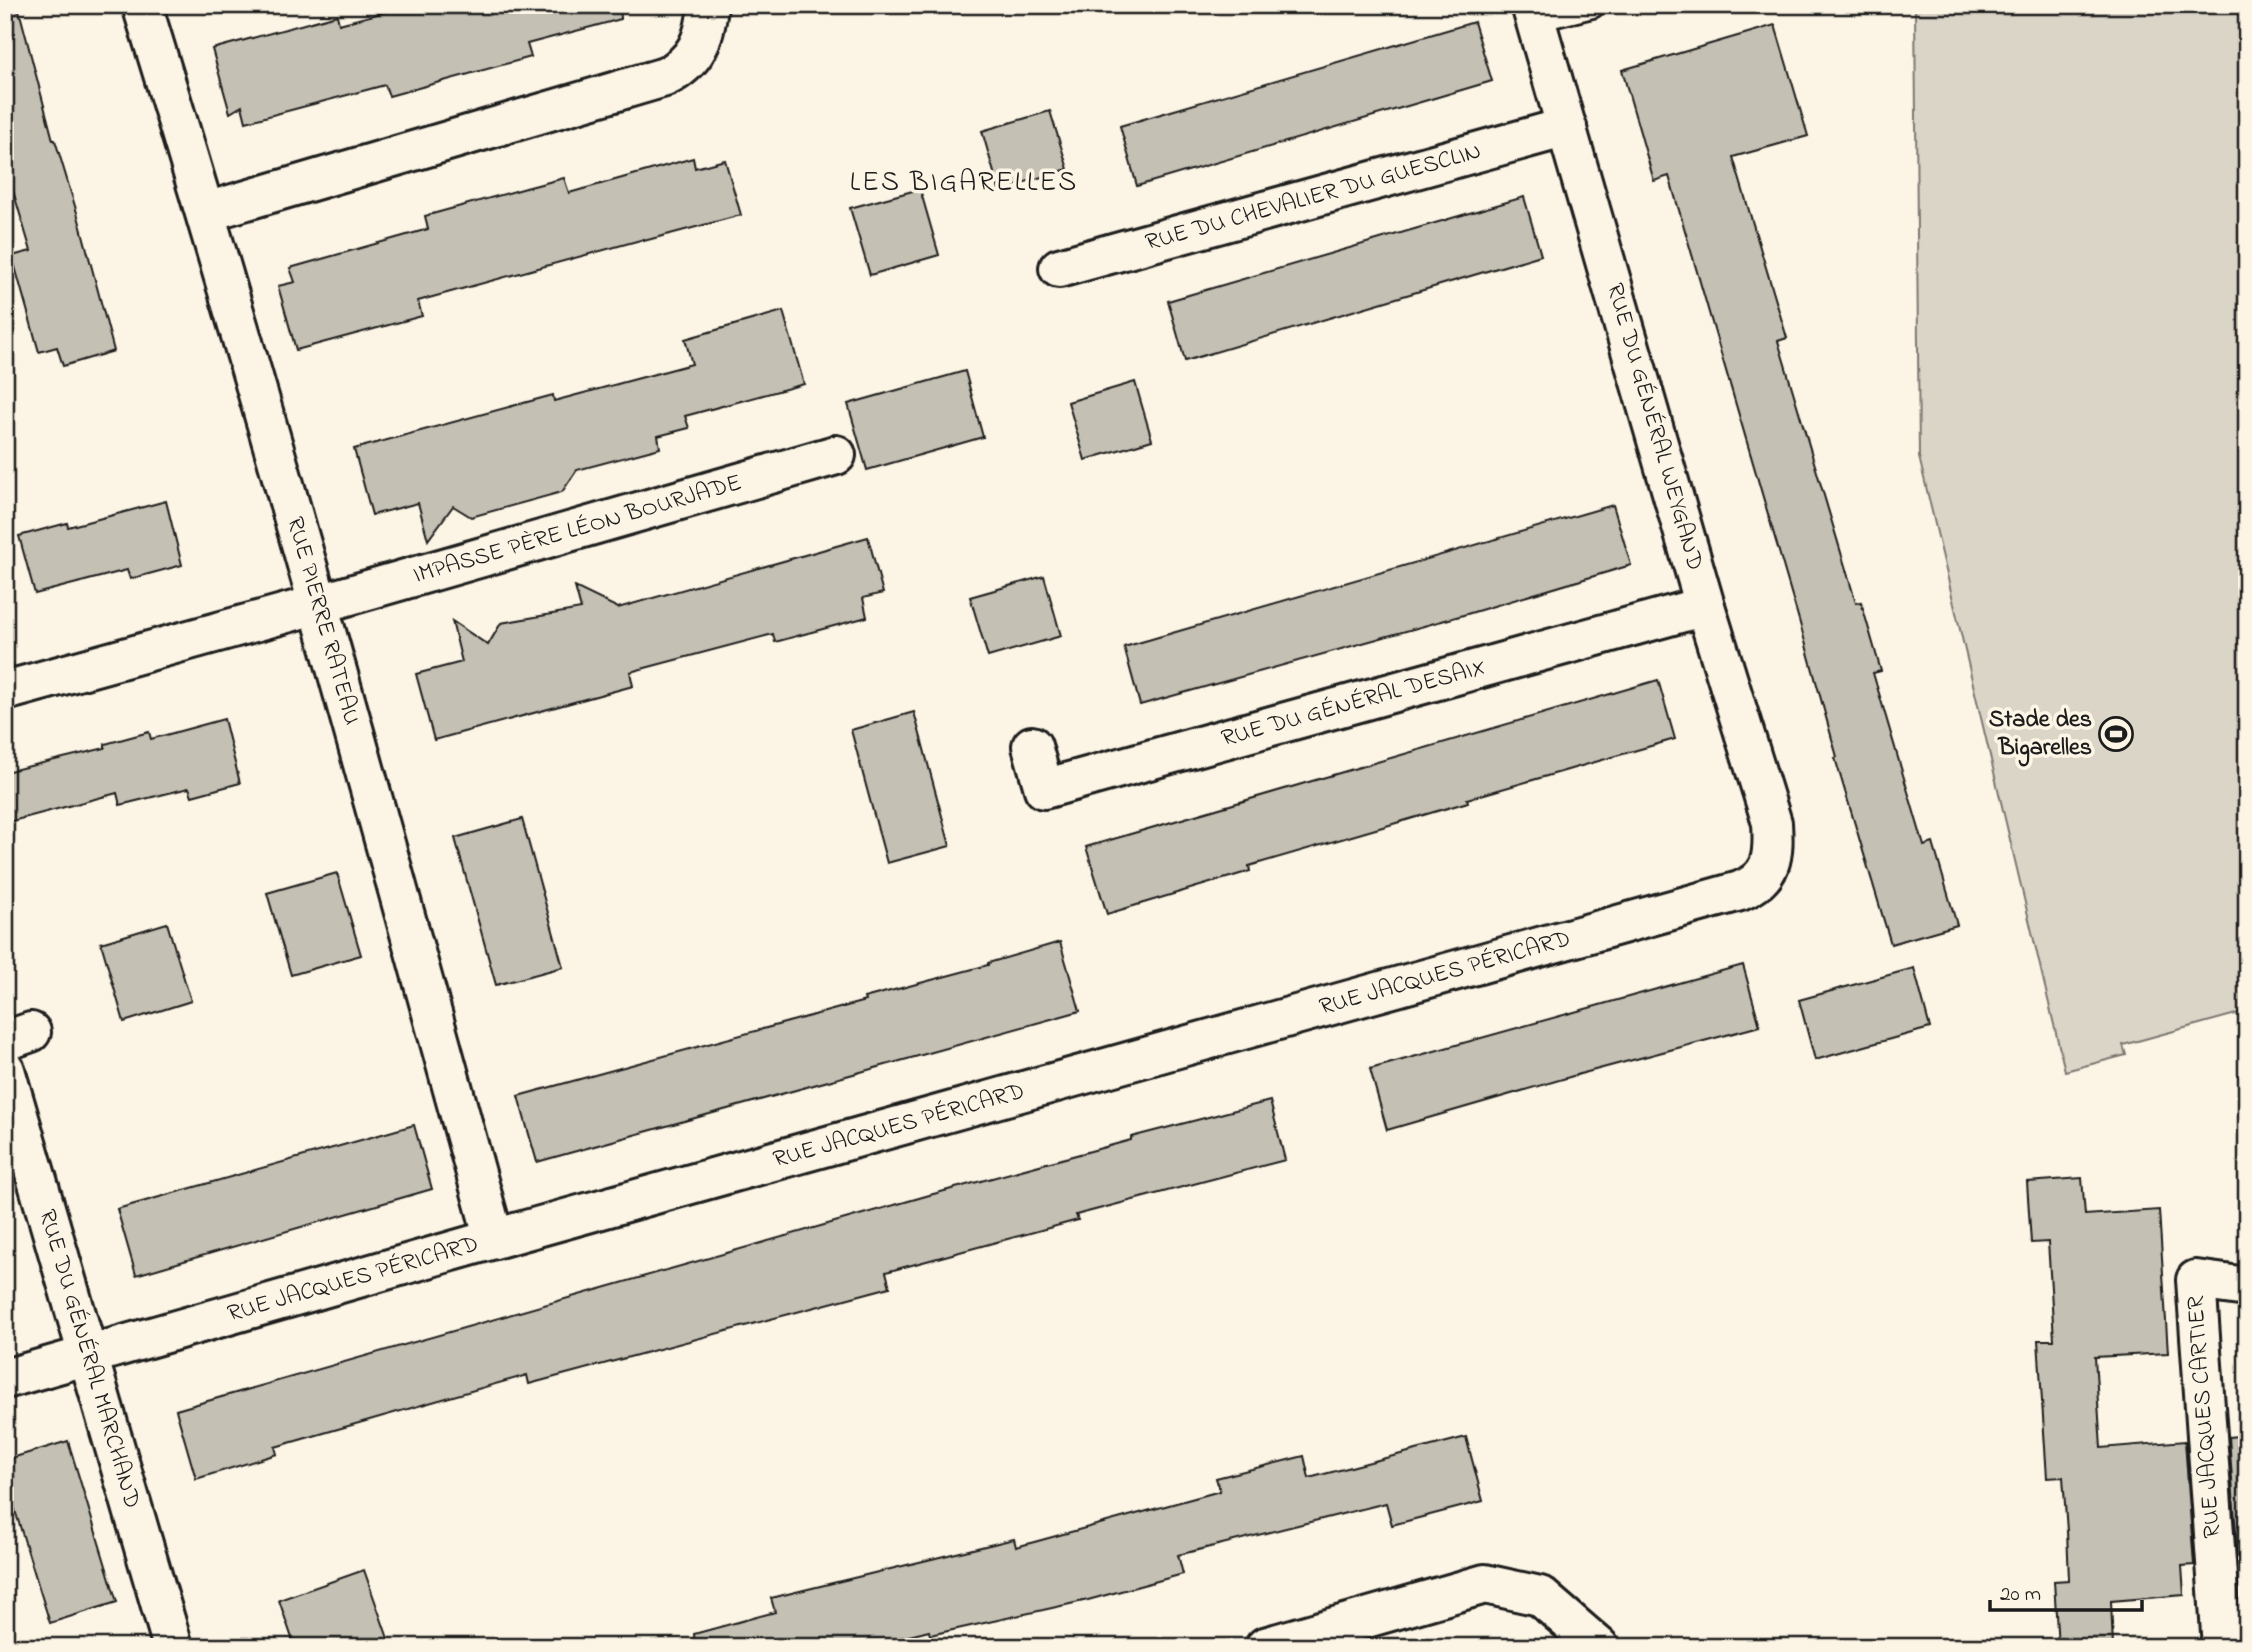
<svg xmlns="http://www.w3.org/2000/svg" width="2252" height="1652" viewBox="0 0 2252 1652" font-family="'Indie Flower',sans-serif">
  <rect width="100%" height="100%" fill="#fcf5e5"/>
  <filter id="ink" filterUnits="userSpaceOnUse"><feTurbulence type="fractalNoise" baseFrequency=".0143" numOctaves="2"/><feDisplacementMap in="SourceGraphic" scale="14" xChannelSelector="R" yChannelSelector="G"/><feConvolveMatrix kernelMatrix="1 2 1 2 8 2 1 2 1" color-interpolation-filters="sRGB"/></filter>
  <g filter="url(#ink)">
    <path fill="#dbd5c8" stroke="#7c7872" stroke-width="2" d="M 1915,5 L 2247,5 L 2247,1011 L 2123,1045 L 2126,1055 L 2065,1071 L 1919,457 Z"/>
    <g fill="#c4c0b3" stroke="#1c1c1c" stroke-width="2">
      <path d="M 412,5 L 620,5 L 621,19 L 527,44 L 531,57 L 389,96 L 385,85 L 246,122 L 242,106 L 230,113 L 212,49 L 337,15 L 339,24 Z"/>
      <path d="M 19,10 L 53,140 L 55,140 L 78,216 L 114,351 L 63,366 L 57,347 L 39,352 L 12,256 L 31,251 L 5,164 L 5,11 Z"/>
      <path d="M 1474,22 L 1492,81 L 1137,186 L 1120,126 Z"/>
      <path d="M 1775,25 L 1808,136 L 1733,157 L 1787,338 L 1778,341 L 1856,603 L 1861,602 L 1881,671 L 1873,673 L 1924,846 L 1933,843 L 1957,925 L 1891,944 L 1835,758 L 1837,757 L 1799,620 L 1669,176 L 1654,181 L 1622,70 Z"/>
      <path d="M 1050,111 L 1068,169 L 999,190 L 982,131 Z"/>
      <path d="M 693,158 L 695,168 L 725,160 L 741,215 L 644,241 L 644,239 L 418,301 L 422,316 L 296,350 L 278,286 L 295,282 L 290,268 L 428,229 L 425,216 L 526,188 L 564,178 L 569,193 Z"/>
      <path d="M 920,189 L 939,255 L 870,275 L 850,208 Z"/>
      <path d="M 1524,197 L 1541,255 L 1185,361 L 1168,301 Z"/>
      <path d="M 783,311 L 804,384 L 685,416 L 689,428 L 658,436 L 660,448 L 577,470 L 562,492 L 471,517 L 453,506 L 428,540 L 418,503 L 372,515 L 354,449 L 553,395 L 554,401 L 692,364 L 685,339 Z"/>
      <path d="M 965,371 L 983,437 L 867,470 L 848,404 Z"/>
      <path d="M 1135,382 L 1152,440 L 1085,460 L 1068,402 Z"/>
      <path d="M 166,501 L 182,565 L 130,579 L 127,570 L 35,594 L 19,536 L 67,523 L 68,527 Z"/>
      <path d="M 1613,505 L 1631,565 L 1467,614 L 1140,705 L 1124,647 Z"/>
      <path d="M 868,537 L 883,593 L 863,598 L 867,617 L 775,642 L 773,634 L 630,672 L 633,686 L 434,740 L 416,674 L 462,662 L 452,621 L 488,645 L 501,623 L 581,609 L 575,587 L 618,608 Z"/>
      <path d="M 1044,576 L 1061,636 L 988,657 L 970,597 Z"/>
      <path d="M 1658,680 L 1675,739 L 1467,799 L 1468,802 L 1249,866 L 1250,871 L 1107,914 L 1086,847 Z"/>
      <path d="M 914,712 L 950,846 L 887,863 L 851,730 Z"/>
      <path d="M 224,719 L 240,783 L 192,796 L 189,788 L 120,805 L 117,793 L 5,823 L 5,772 L 105,748 L 105,744 L 149,732 L 151,739 Z"/>
      <path d="M 522,819 L 563,967 L 496,985 L 455,838 Z"/>
      <path d="M 337,873 L 361,955 L 291,975 L 267,893 Z"/>
      <path d="M 167,923 L 191,1001 L 124,1022 L 101,943 Z"/>
      <path d="M 1060,942 L 1080,1011 L 537,1162 L 518,1096 L 865,1001 L 864,998 L 988,965 L 988,963 Z"/>
      <path d="M 1743,965 L 1760,1026 L 1580,1074 L 1387,1130 L 1370,1069 Z"/>
      <path d="M 1914,968 L 1930,1028 L 1815,1060 L 1799,1000 Z"/>
      <path d="M 1270,1101 L 1285,1160 L 1076,1215 L 1078,1220 L 886,1272 L 890,1287 L 529,1384 L 527,1375 L 275,1447 L 277,1454 L 196,1479 L 176,1410 L 926,1196 L 1131,1140 L 1131,1137 Z"/>
      <path d="M 414,1125 L 432,1189 L 136,1275 L 117,1209 Z"/>
      <path d="M 2082,1178 L 2085,1215 L 2159,1210 L 2168,1353 L 2095,1357 L 2101,1448 L 2185,1441 L 2194,1565 L 2182,1566 L 2184,1595 L 2111,1601 L 2113,1647 L 2058,1647 L 2054,1581 L 2069,1580 L 2067,1531 L 2063,1477 L 2047,1478 L 2038,1340 L 2054,1340 L 2051,1289 L 2048,1242 L 2031,1243 L 2027,1182 Z"/>
      <path d="M 2247,1435 L 2247,1561 L 2238,1562 L 2229,1437 Z"/>
      <path d="M 1466,1437 L 1483,1501 L 1392,1525 L 1386,1503 L 1178,1555 L 1183,1574 L 1088,1600 L 930,1635 L 929,1631 L 866,1647 L 695,1647 L 694,1634 L 775,1612 L 771,1598 L 1014,1539 L 1016,1547 L 1220,1491 L 1216,1478 L 1304,1456 L 1309,1478 Z"/>
      <path d="M 68,1441 L 117,1602 L 50,1623 L 5,1478 L 5,1460 Z"/>
      <path d="M 364,1570 L 391,1647 L 295,1647 L 279,1600 Z"/>
    </g>
    <g fill="none" stroke-linecap="round" stroke-linejoin="round">
      <g stroke="#1c1c1c" stroke-width="30">
        <path id="service" d="M 1535,19 L 1592,5"/>
      </g>
      <g stroke="#1c1c1c" stroke-width="44">
        <g id="minor">
          <path id="s1" d="M 142,5 C 268,414 381,827 494,1239"/>
          <path d="M 206,212 L 665,77 C 696,62 705,39 708,5"/>
          <path id="s2" d="M 1059,268 L 1567,127"/>
          <path id="s3" d="M 5,691 L 319,604 L 836,455"/>
          <path id="s4" d="M 1032,746 L 1044,789 L 1705,606"/>
          <path d="M 5,1041 L 31,1032"/>
          <path id="s5" d="M 5,1070 L 173,1647"/>
          <path id="s6" d="M 5,1379 L 494,1239 L 1740,891 C 1773,878 1774,855 1772,823 L 1705,606 L 1531,5"/>
          <path d="M 1265,1647 L 1485,1584 L 1540,1596 L 1599,1647"/>
          <path d="M 2222,1647 L 2196,1280 L 2247,1287"/>
        </g>
      </g>
      <use href="#service" stroke="#fcf5e5" stroke-width="24"/>
      <use href="#minor" stroke="#fcf5e5" stroke-width="38"/>
    </g>
  </g>
  <defs>
    <g id="stadium-ring" transform="scale(1.75)"><circle r="9.5" fill="#fcf5e5" stroke="#1c1c1c" stroke-width="1.5"/><path d="M0-5a6.5 5 0 1 0 0 10a6.5 5 0 1 0 0-10ZM-3.5-1.8h7v3.6h-7Z" fill="#1c1c1c"/></g>
  </defs>
  <g fill-rule="evenodd">
    <use href="#stadium-ring" x="2116" y="734"/>
  </g>
  <g text-anchor="middle" dominant-baseline="central" stroke-width="7" stroke-linejoin="round" paint-order="stroke">
    <g font-size="24" fill="#1c1c1c" stroke="#fcf5e5">
      <text stroke="none"><textPath href="#s2" startOffset="264">RUE DU CHEVALIER DU GUESCLIN</textPath></text>
      <text transform="translate(1654 427) rotate(74)">RUE DU GÉNÉRAL WEYGAND</text>
      <text stroke="none"><textPath href="#s3" startOffset="595">IMPASSE PÈRE LÉON BOURJADE</textPath></text>
      <text stroke="none"><textPath href="#s1" startOffset="642">RUE PIERRE RATEAU</textPath></text>
      <text stroke="none"><textPath href="#s4" startOffset="366">RUE DU GÉNÉRAL DESAIX</textPath></text>
      <text stroke="none"><textPath href="#s6" startOffset="1496">RUE JACQUES PÉRICARD</textPath></text>
      <text stroke="none"><textPath href="#s6" startOffset="929">RUE JACQUES PÉRICARD</textPath></text>
      <text stroke="none"><textPath href="#s6" startOffset="362">RUE JACQUES PÉRICARD</textPath></text>
      <text stroke="none"><textPath href="#s5" startOffset="301">RUE DU GÉNÉRAL MARCHAND</textPath></text>
      <text transform="translate(2205 1417) rotate(-94)">RUE JACQUES CARTIER</text>
    </g>
    <g font-size="24" font-weight="bold" fill="#1c1c1c" stroke="#fcf5e5" text-anchor="end">
      <text x="2092" y="720">Stade des<tspan x="2092" dy="28">Bigarelles</tspan></text>
    </g>
    <g font-size="28" letter-spacing="2" fill="#1c1c1c" stroke="#fcf5e5">
      <text x="964" y="183">LES BIGARELLES</text>
    </g>
  </g>
  <rect width="2252" height="1652" fill="none" stroke="#fcf5e5" stroke-width="28"/>
  <rect x="14" y="14" width="2224" height="1624" fill="none" stroke="#1c1c1c" stroke-width="2.5" filter="url(#ink)"/>
  <path d="M1990 1600v10h152v-10" fill="none" stroke="#1c1c1c" stroke-width="3.5"/>
  <text x="2000" y="1600" font-size="21" fill="#1c1c1c" stroke="#fcf5e5" stroke-width="5" paint-order="stroke">20 m</text>
</svg>
